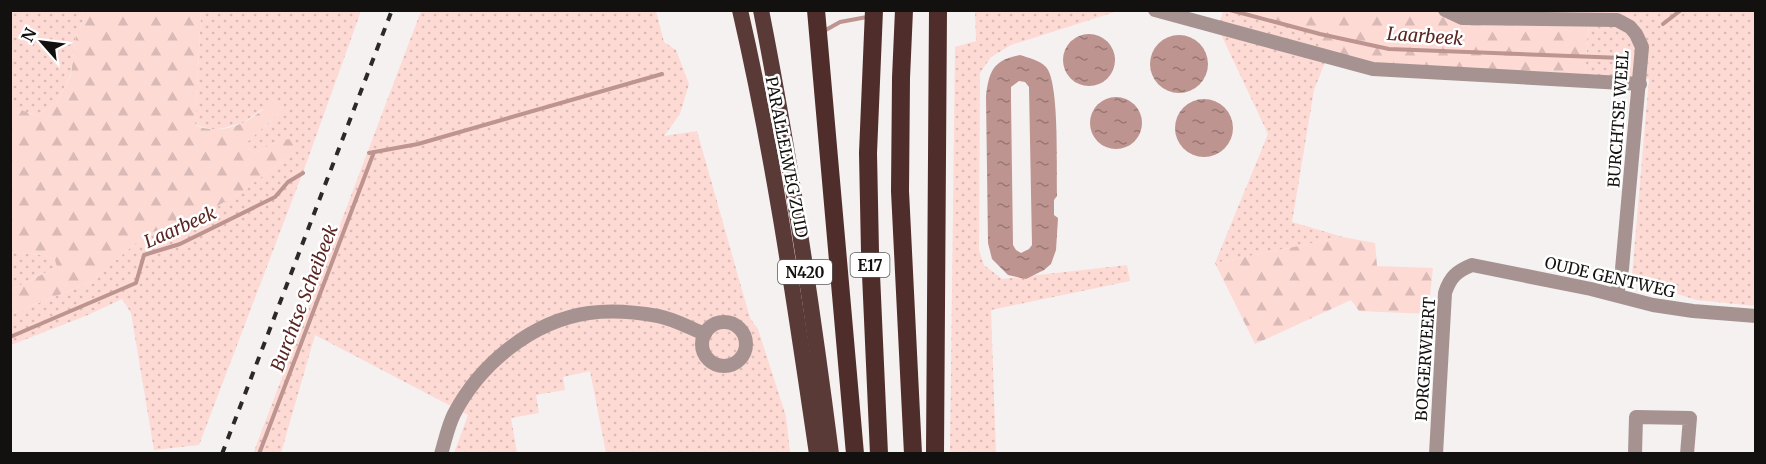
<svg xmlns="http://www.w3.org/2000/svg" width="1766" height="464" viewBox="0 0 1766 464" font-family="Merriweather,serif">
  <defs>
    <pattern id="grass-dots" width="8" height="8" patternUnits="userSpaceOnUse" patternTransform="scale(1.5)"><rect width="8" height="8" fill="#fedad5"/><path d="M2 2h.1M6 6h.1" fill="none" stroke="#d9bab6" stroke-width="1.8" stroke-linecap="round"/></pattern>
    <pattern id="forest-firs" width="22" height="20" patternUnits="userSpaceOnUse" patternTransform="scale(1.5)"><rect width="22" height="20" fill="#fedad5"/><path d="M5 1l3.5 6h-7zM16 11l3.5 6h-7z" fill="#d9bab6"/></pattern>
    <pattern id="water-ripples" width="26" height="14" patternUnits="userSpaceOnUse" patternTransform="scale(1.5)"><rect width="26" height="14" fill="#bd948f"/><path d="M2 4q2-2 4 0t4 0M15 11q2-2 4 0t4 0" fill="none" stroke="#987773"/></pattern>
  </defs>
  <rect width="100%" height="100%" fill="#f5f1f0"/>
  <g fill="url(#grass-dots)">
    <path d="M 10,11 L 88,11 L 76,36 L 71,74 L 57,102 L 37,116 L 11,106 Z"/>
    <path d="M 201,11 L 361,11 L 306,164 L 199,445 L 154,450 L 131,313 L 122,299 L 88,315 L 11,345 L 11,314 L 91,282 L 145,235 L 207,212 L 240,193 L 289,156 L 276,142 L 255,153 L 244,145 L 283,109 L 262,109 L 243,123 L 215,130 L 195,125 Z"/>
    <path d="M 421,11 L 656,11 L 664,42 L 676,50 L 689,84 L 680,114 L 664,136 L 697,131 L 750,318 L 758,329 L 786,416 L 790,453 L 606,453 L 590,371 L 563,377 L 565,390 L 536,395 L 539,413 L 511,418 L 517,453 L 454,453 L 468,415 L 315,335 L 281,453 L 253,454 Z"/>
    <path d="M 975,11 L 1118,11 L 1011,45 L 991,57 L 980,73 L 979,250 L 984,265 L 1002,279 L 1127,265 L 1130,281 L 991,310 L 996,453 L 950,454 L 955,47 L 976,41 Z"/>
    <path d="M 1223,11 L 1230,11 L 1320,34 L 1329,52 L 1314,90 L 1292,222 L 1343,237 L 1215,263 L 1268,134 L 1218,28 Z"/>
    <path d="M 1590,11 L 1755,11 L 1755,306 L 1697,300 L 1643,284 L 1632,275 L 1649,79 L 1585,74 Z"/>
    <path d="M 11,252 L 43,255 L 55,260 L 57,267 L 11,290 Z"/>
  </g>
  <g fill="url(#forest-firs)">
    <path d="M 88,11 L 201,11 L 195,125 C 209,132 228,130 242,123 C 253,119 263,108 275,102 L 283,109 L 244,145 L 255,153 L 276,142 L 289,139 L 298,147 L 289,156 L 240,193 L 207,212 L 145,235 L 91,282 L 11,314 L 11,290 L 57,267 L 55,260 L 43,255 L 11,252 L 11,106 L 37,116 L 57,102 L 71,75 L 76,36 Z"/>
    <path d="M 1230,11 L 1631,11 L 1617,20 L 1589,19 L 1585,74 L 1375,64 L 1329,52 L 1319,34 Z"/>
    <path d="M 1343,237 L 1375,243 L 1377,266 L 1433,268 L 1428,314 L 1359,311 L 1351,300 L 1255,344 L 1215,263 Z"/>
  </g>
  <g fill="url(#water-ripples)" fill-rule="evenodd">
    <circle cx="1089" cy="60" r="26"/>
    <circle cx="1179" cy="64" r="29"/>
    <path d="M 1020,55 C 1029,58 1039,60 1046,67 C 1060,82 1056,172 1057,196 L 1054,200 L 1054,215 L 1058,218 L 1056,250 L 1051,264 L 1044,270 L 1026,279 L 1008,275 L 992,259 L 988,243 L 986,96 C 989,71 993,60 1020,55 ZM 1019,81 L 1025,82 L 1029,87 L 1032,245 L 1029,249 L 1021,253 L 1016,250 L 1013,245 L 1011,100 L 1011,87 Z"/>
    <circle cx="1116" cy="123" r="26"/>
    <circle cx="1204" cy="128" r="29"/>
  </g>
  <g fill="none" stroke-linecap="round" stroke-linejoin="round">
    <g stroke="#bd948f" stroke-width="4">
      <path d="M 1230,10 L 1320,34 L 1389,49 L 1623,58"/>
      <path d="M 1663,24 L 1681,10"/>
      <path d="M 824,31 L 840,22 L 867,17"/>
      <path d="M 369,153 L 418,144 L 662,74"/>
      <path d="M 10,337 L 136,283 L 144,255 L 180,244 L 275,197 L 288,182 L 303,173"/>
      <path d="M 259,454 L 374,152"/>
    </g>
    <g stroke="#a69391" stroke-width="14">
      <path d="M 1155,10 L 1373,69 L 1640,84"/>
      <path d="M 1445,10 L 1462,18 L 1617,20 L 1630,27 L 1636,34 L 1642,47 L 1622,269 L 1617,295"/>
      <circle cx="724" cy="344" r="22"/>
      <path d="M 441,454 C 445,441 448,426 454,414 C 480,364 532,321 589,313 C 610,310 636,312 658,316 C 674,319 690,328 705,334"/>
      <path d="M 1436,454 L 1445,293 C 1450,277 1457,271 1472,265 L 1591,289 L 1653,305 L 1693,311 L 1756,316"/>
      <path d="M 1635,454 L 1636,417 L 1690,418 L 1687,454"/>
    </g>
    <g stroke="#5a3a37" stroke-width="16">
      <path d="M 740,10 C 774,157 795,305 817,454"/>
      <path d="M 761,10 C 790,157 812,305 831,454"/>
    </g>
    <g stroke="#4f2d2a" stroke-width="18">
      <path d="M 816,10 L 855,454"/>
      <path d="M 874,10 L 868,153 L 870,252 L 879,454"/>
      <path d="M 904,10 L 901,78 L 900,191 L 913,454"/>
      <path d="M 935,454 L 938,10"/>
    </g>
    <path stroke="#2b2a29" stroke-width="4" stroke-dasharray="8 8" stroke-linecap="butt" d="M 222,454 L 392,10"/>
  </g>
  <g text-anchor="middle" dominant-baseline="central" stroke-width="5" stroke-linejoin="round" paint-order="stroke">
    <g fill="#fff" stroke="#595858" stroke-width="1.5">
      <rect x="850.5" y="253" width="39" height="24" rx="4.5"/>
      <rect x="778" y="260" width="54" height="24" rx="4.5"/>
    </g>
    <g font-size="15" font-weight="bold" fill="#121110">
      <text x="870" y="265">E17</text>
      <text x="805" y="272">N420</text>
    </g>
    <g font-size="16" fill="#121110" stroke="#fff">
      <text transform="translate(1618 119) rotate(-86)">BURCHTSE WEEL</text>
      <text transform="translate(787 157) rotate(79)">PARALLELWEG ZUID</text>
      <text transform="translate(1610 277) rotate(13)">OUDE GENTWEG</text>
      <text transform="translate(1425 359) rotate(-86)">BORGERWEERT</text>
    </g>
    <g font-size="18" font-style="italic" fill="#5b2521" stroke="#fff">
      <text transform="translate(1425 36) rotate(4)">Laarbeek</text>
      <text transform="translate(180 227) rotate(-24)">Laarbeek</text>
      <text transform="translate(304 298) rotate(-69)">Burchtse Scheibeek</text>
    </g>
  </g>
  <rect width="1766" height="464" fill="none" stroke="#121110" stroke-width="24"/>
  <g transform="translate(42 42) rotate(298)" stroke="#ffffff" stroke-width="4.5" paint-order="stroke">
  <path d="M0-4.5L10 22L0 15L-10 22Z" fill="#121110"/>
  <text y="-9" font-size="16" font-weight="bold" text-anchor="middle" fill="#121110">N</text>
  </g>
</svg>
